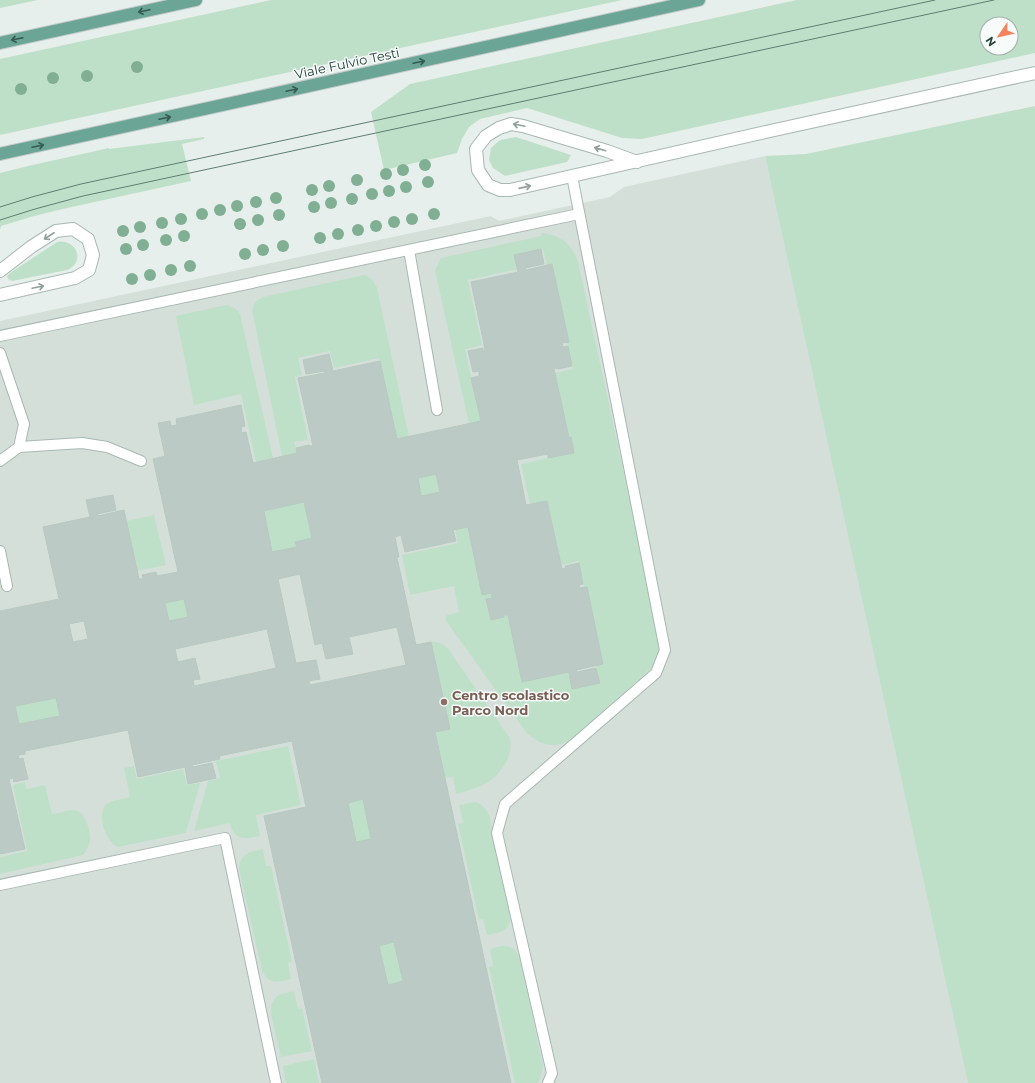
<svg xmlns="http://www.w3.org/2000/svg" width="1035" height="1083" viewBox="0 0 1035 1083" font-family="Montserrat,sans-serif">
  <rect width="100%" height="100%" fill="#e6efeb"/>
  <path fill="#d4dfda" d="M 765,156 L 975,1083 L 0,1083 L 0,321 L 491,216 L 499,221 L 610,197 L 624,187 Z"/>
  <g fill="#bfe0c8" fill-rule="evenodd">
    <path d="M 0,0 L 38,0 L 0,8 Z"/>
    <path d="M 271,0 L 622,0 L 0,135 L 0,59 Z"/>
    <path d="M 797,0 L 1035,0 L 1035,53 L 642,139 L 622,138 L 527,108 L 480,119 L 469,127 L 462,139 L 457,153 L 384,170 L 371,112 L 410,84 ZM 987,24 L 1011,24 L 1011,48 L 987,48 Z"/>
    <path d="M 1035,106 L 1035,1083 L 968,1083 L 765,156 L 806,154 Z"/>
    <path d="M 204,137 L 204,139 L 182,144 L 191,181 L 67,208 L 34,216 L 1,226 L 0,230 L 0,173 L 28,166 L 109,148 L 109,149 Z"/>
    <path d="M 516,137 L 571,155 L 567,162 L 505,176 L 493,168 L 489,160 L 491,148 L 500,140 Z"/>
    <path d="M 541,233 C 560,234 572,244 578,262 L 660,639 C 660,651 658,660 650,669 L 576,736 C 559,750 541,747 526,732 L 446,621 L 446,617 L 447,615 L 459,612 L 454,586 L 410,595 L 402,555 L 458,543 L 455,529 L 468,527 L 482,594 L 491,593 L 492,598 L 486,599 L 491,620 L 504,617 L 504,615 L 508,615 L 522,682 L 569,672 L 572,689 L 599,683 L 596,666 L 603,664 L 587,587 L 584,587 L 578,561 L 561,565 L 547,502 L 530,504 L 521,464 L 574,452 L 571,438 L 569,438 L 555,373 L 573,369 L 567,342 L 569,342 L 552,265 L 547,265 L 543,249 L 514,255 L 518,269 L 468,280 L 482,345 L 465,349 L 481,421 L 469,424 L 435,270 L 441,258 L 541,236 Z"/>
    <path d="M 57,242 C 75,238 87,261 67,270 L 12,281 L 8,279 L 7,276 L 10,273 Z"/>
    <path d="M 364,275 L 372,279 L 377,288 L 409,437 L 397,439 L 379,358 L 334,368 L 330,351 L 298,358 L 302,375 L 295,377 L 308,440 L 294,442 L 297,453 L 282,456 L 253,315 C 252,306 254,301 263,297 Z"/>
    <path d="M 226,305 C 233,306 237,309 240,314 L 273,458 L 256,462 L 241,394 L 194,405 L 176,316 Z"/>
    <path d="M 436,474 L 440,492 L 421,496 L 418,478 Z"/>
    <path d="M 304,502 L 312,538 L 296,542 L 297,547 L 272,552 L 264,511 Z"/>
    <path d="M 154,515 L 166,565 L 137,571 L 126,521 Z"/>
    <path d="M 184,599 L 188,617 L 169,621 L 165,603 Z"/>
    <path d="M 431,642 C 439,641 444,645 449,650 L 509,737 C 516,753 500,775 487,783 C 477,788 467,791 456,794 L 453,777 L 445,778 L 435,732 L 450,729 Z"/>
    <path d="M 56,698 L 60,716 L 19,724 L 15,706 Z"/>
    <path d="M 288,746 L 301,805 L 256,815 L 260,836 C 244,839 234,841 230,823 L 194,831 L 208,781 L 220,778 L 216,761 Z"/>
    <path d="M 134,766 L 137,779 L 183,769 L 187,785 L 200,783 L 186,833 L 118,847 C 105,842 95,811 108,803 C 114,800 123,799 130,797 L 124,768 Z"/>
    <path d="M 25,782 L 26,789 L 45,785 L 52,814 C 58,813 68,810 74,810 C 85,811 90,829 90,838 C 90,844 87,850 83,855 L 0,874 L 0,857 L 27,851 L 13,785 Z"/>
    <path d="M 363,799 L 371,839 L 356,842 L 348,803 Z"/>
    <path d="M 475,802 C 482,804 486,808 489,815 L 511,916 C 510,931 500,933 487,935 L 483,919 L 479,920 L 458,824 L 463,823 L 459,805 Z"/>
    <path d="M 263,849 L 266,866 L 271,866 L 292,962 L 288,963 L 291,979 C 278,982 269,985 262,971 L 239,869 C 240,853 249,852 263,849 Z"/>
    <path d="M 394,942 L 403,981 L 388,985 L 379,946 Z"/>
    <path d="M 501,946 C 511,946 516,949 520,958 L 543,1066 L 542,1072 L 538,1083 L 515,1083 L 489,967 L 493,966 L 490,949 Z"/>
    <path d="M 294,991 L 298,1009 L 302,1008 L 312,1051 L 281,1057 L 271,1014 L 271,1005 L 275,998 L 278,995 Z"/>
    <path d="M 314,1059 L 319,1083 L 286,1083 L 283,1066 Z"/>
  </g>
  <path fill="#bbcac4" stroke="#b8c9c2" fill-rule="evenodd" d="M 541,249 L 544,264 L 525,268 L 526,270 L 552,264 L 569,342 L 562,343 L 563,347 L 568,346 L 572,366 L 558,369 L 558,368 L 554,369 L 569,438 L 571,437 L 574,453 L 548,458 L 548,454 L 517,460 L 526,505 L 547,501 L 562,569 L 566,568 L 565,566 L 579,563 L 583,584 L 579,585 L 580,588 L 587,587 L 603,664 L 576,670 L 577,672 L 596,668 L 600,683 L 572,689 L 569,672 L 522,682 L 508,615 L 504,615 L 504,617 L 491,620 L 486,599 L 492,598 L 491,593 L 482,595 L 468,527 L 453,530 L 456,541 L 405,552 L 401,535 L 395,537 L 399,557 L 397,558 L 416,645 L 431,642 L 450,729 L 435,732 L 511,1083 L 322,1083 L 264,816 L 306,807 L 292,741 L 219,756 L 220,759 L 192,765 L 193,767 L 212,763 L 216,778 L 188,784 L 185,767 L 138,777 L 128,730 L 25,751 L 25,754 L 18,755 L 19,759 L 23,758 L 28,779 L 14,782 L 13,778 L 9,779 L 25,849 L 0,854 L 0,611 L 59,599 L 43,527 L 90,517 L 86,500 L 113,495 L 116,510 L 97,514 L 98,516 L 124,510 L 139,579 L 143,579 L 142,575 L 156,572 L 157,576 L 178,572 L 153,459 L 165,456 L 158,423 L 170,421 L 171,426 L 177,425 L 176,419 L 241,405 L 245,426 L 241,427 L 242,433 L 246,432 L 253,463 L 297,453 L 296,448 L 309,445 L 310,446 L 313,446 L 298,378 L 325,373 L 325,371 L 306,374 L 303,360 L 329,354 L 333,371 L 380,361 L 397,439 L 481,421 L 471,378 L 479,376 L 479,371 L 473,372 L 468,351 L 483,348 L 483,350 L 485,349 L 471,282 L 518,272 L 514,255 ZM 436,474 L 440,492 L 421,496 L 418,478 ZM 304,502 L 312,538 L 295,542 L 297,547 L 272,552 L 264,511 ZM 300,574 L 315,645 L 322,643 L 326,659 L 353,654 L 349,637 L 397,627 L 406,665 L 310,685 L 309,681 L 320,679 L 316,660 L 296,663 L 278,579 ZM 184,599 L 188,617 L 169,621 L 165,603 ZM 84,621 L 88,639 L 73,642 L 69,624 ZM 267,629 L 276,668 L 194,686 L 193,680 L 200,679 L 195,658 L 178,662 L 175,649 ZM 56,698 L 60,716 L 19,724 L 15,706 ZM 363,799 L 371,839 L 356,842 L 348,803 ZM 394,942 L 403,981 L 388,985 L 379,946 Z"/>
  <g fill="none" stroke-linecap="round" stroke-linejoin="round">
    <g stroke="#a8b8b2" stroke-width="12">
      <g id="lane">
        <path d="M 409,250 L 437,410"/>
        <path d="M 0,336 L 579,214"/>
        <path d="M 0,353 L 24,424 L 19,447 L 0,461"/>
        <path d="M 19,447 L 82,443 L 107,447 L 141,461"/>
        <path d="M 0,551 L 7,586"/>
        <path d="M 0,885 L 225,838 L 276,1083"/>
        <path d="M 548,1083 L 552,1073 L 497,833 L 505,804 L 656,673 L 665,650 L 572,176"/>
      </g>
    </g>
    <g stroke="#a8b8b2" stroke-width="14">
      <g id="street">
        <path d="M 637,162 L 607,151 L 523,126 L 511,124 L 499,128 L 486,136 L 476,149 L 478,170 L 488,185 L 500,190 L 510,190 L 770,131 L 1035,73"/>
        <path d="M 0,271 L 31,247 L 56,231 L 73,229 L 88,239 L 93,255 L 89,270 L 75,278 L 0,295"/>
      </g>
    </g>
    <g stroke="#c2cac8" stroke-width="14">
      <g id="primary">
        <path d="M 0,43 L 196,0"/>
        <path d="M 0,154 L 699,0"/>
      </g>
    </g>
    <use href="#lane" stroke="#fff" stroke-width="10"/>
    <use href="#street" stroke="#fff" stroke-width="12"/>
    <use href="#primary" stroke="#6aa596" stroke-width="12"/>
    <g stroke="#5f7d75" stroke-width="1">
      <path d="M 0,207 L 32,197 L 81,184 L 935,0"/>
      <path d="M 0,220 L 35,209 L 83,196 L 994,0"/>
    </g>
  </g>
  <g fill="#80af93">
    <circle cx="137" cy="67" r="6"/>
    <circle cx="87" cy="76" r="6"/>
    <circle cx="53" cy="78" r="6"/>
    <circle cx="21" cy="89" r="6"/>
    <circle cx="425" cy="165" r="6"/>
    <circle cx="403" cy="170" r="6"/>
    <circle cx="386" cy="174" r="6"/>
    <circle cx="357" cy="180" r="6"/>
    <circle cx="428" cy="182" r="6"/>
    <circle cx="329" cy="186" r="6"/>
    <circle cx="406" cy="187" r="6"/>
    <circle cx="312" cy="190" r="6"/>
    <circle cx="389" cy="191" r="6"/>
    <circle cx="372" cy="194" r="6"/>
    <circle cx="276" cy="198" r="6"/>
    <circle cx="352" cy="199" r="6"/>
    <circle cx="256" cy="202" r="6"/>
    <circle cx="331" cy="203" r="6"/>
    <circle cx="237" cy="206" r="6"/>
    <circle cx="314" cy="207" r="6"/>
    <circle cx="220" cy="210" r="6"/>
    <circle cx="202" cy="214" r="6"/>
    <circle cx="434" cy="214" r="6"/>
    <circle cx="279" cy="215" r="6"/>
    <circle cx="181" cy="219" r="6"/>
    <circle cx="412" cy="219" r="6"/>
    <circle cx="258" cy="220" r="6"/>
    <circle cx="394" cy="222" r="6"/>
    <circle cx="162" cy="223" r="6"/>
    <circle cx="240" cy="224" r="6"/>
    <circle cx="376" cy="226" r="6"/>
    <circle cx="140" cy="227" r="6"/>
    <circle cx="358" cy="230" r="6"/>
    <circle cx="123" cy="231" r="6"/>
    <circle cx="338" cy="234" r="6"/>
    <circle cx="184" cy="236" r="6"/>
    <circle cx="320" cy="238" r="6"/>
    <circle cx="166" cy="240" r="6"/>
    <circle cx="143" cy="245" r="6"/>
    <circle cx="283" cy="246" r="6"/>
    <circle cx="126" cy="249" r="6"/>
    <circle cx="263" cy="250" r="6"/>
    <circle cx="245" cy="254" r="6"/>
    <circle cx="190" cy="266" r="6"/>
    <circle cx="171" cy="270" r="6"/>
    <circle cx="150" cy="275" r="6"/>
    <circle cx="132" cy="279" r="6"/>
  </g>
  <defs><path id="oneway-shaft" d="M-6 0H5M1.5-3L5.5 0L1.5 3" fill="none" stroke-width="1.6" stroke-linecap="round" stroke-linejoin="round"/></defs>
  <g stroke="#365b51">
    <use href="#oneway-shaft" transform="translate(144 11) rotate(168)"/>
    <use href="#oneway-shaft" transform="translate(17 39) rotate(168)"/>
    <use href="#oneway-shaft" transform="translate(419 62) rotate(-12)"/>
    <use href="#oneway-shaft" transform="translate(292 90) rotate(-12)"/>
    <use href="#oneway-shaft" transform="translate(165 118) rotate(-12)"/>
    <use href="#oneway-shaft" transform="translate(38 146) rotate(-12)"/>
  </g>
  <g stroke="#92a09c">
    <use href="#oneway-shaft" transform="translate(519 125) rotate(-168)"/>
    <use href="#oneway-shaft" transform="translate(600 149) rotate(-164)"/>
    <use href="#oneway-shaft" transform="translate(525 187) rotate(-13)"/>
    <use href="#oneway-shaft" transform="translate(49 236) rotate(147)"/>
    <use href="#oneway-shaft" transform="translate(38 287) rotate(-12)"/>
  </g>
  <circle fill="#8d6e63" stroke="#f7fbf9" stroke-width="1.5" cx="444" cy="702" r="4"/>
  <g text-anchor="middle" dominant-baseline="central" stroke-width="3" stroke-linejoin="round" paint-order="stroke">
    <g font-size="13" fill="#24423a" stroke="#f7fbf9">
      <text transform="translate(347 63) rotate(-12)">Viale Fulvio Testi</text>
    </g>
    <g font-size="13" font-weight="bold" fill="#785e54" stroke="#f7fbf9" text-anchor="start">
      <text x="452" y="695">Centro scolastico<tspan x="452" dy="15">Parco Nord</tspan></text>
    </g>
  </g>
  <g transform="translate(999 36) rotate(236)"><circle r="19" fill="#f7fbf9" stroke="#a3b1ad"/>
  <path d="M0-3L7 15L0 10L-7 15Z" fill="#f4845f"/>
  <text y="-6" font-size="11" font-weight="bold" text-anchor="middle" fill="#24423a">N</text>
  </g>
</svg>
